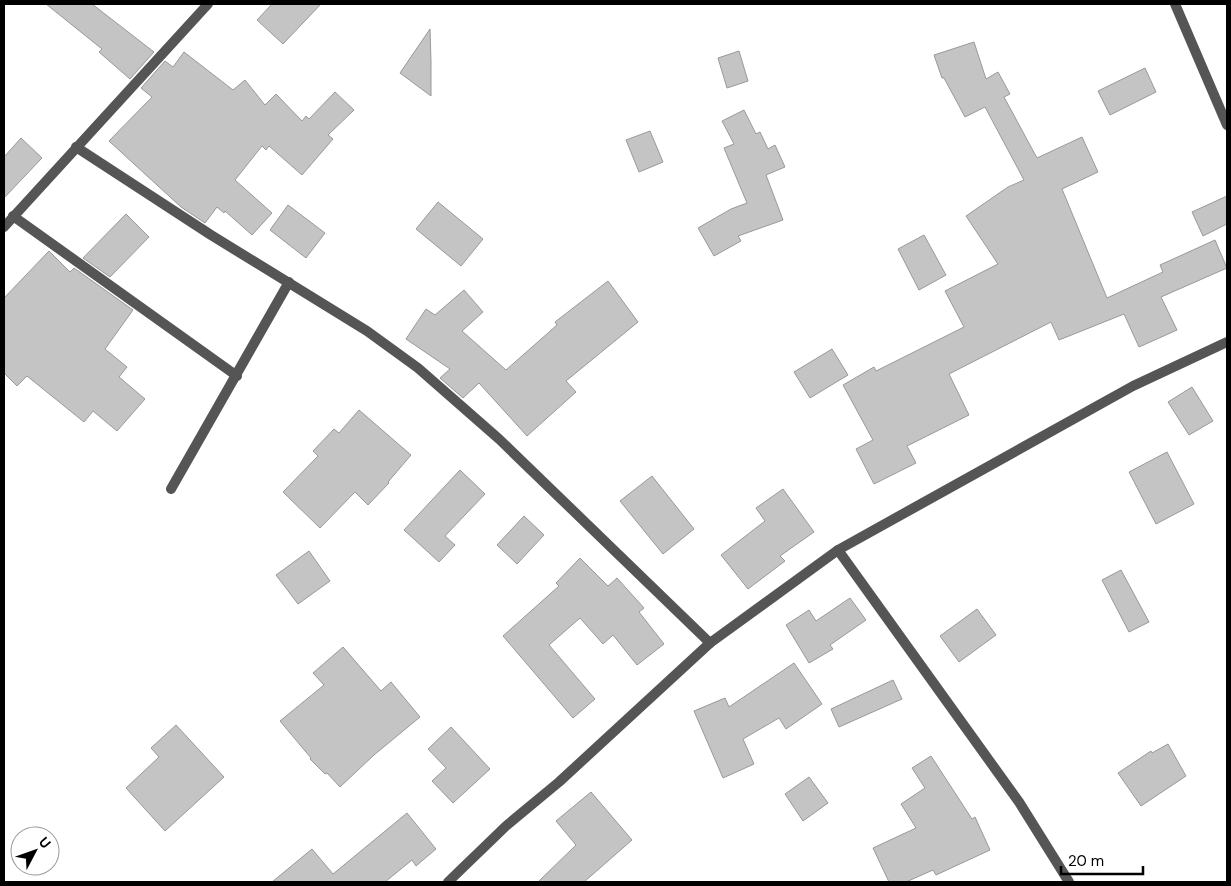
<svg xmlns="http://www.w3.org/2000/svg" width="1231" height="886" viewBox="0 0 1231 886" font-family="'DM Sans',sans-serif">
  <rect width="100%" height="100%" fill="#fff"/>
  <g fill="#c4c4c4" stroke="#999">
    <path d="M 46,4 L 92,4 L 154,52 L 130,79 L 99,52 L 102,49 Z"/>
    <path d="M 272,4 L 321,4 L 283,44 L 257,20 Z"/>
    <path d="M 430,29 L 431,62 L 431,96 L 400,73 Z"/>
    <path d="M 974,42 L 986,79 L 998,72 L 1010,94 L 1004,97 L 1037,158 L 1082,137 L 1098,172 L 1062,189 L 1107,298 L 1163,272 L 1160,265 L 1215,240 L 1227,268 L 1161,297 L 1177,330 L 1139,347 L 1124,314 L 1059,340 L 1051,322 L 949,374 L 969,415 L 907,446 L 916,463 L 874,484 L 856,449 L 873,440 L 843,385 L 874,367 L 876,371 L 964,327 L 945,291 L 998,264 L 966,216 L 1008,187 L 1024,180 L 985,107 L 965,117 L 944,78 L 942,78 L 934,55 Z"/>
    <path d="M 739,51 L 748,81 L 727,88 L 718,58 Z"/>
    <path d="M 184,52 L 233,90 L 245,80 L 265,105 L 276,94 L 302,121 L 306,116 L 309,119 L 335,92 L 354,110 L 328,135 L 333,139 L 302,175 L 269,146 L 266,150 L 262,146 L 235,180 L 272,213 L 252,235 L 225,211 L 224,213 L 217,207 L 205,223 L 181,207 L 109,141 L 152,97 L 141,88 L 165,61 L 173,67 Z"/>
    <path d="M 1145,68 L 1156,92 L 1110,115 L 1098,91 Z"/>
    <path d="M 744,110 L 756,134 L 760,132 L 768,149 L 775,145 L 785,167 L 766,175 L 783,220 L 738,236 L 741,241 L 714,256 L 698,228 L 731,209 L 747,203 L 724,148 L 734,144 L 722,121 Z"/>
    <path d="M 650,131 L 663,162 L 639,172 L 626,140 Z"/>
    <path d="M 21,138 L 42,158 L 4,198 L 4,157 Z"/>
    <path d="M 1227,196 L 1227,224 L 1203,236 L 1192,212 Z"/>
    <path d="M 438,202 L 483,239 L 461,266 L 416,229 Z"/>
    <path d="M 288,205 L 325,233 L 306,258 L 270,230 Z"/>
    <path d="M 126,214 L 149,237 L 110,277 L 83,258 Z"/>
    <path d="M 924,235 L 946,275 L 919,290 L 898,249 Z"/>
    <path d="M 49,251 L 70,272 L 74,268 L 133,310 L 105,349 L 127,367 L 119,377 L 145,399 L 117,431 L 93,411 L 84,422 L 27,376 L 17,386 L 4,373 L 4,298 Z"/>
    <path d="M 608,281 L 638,322 L 566,381 L 576,392 L 527,436 L 479,383 L 463,398 L 440,378 L 450,369 L 406,339 L 426,309 L 435,315 L 464,290 L 483,312 L 462,331 L 506,370 L 557,325 L 555,322 Z"/>
    <path d="M 832,349 L 848,375 L 810,398 L 794,372 Z"/>
    <path d="M 1192,387 L 1213,421 L 1189,435 L 1168,402 Z"/>
    <path d="M 359,410 L 411,455 L 388,482 L 389,483 L 368,505 L 355,492 L 320,528 L 283,492 L 318,456 L 313,451 L 334,429 L 339,433 Z"/>
    <path d="M 1167,452 L 1194,504 L 1156,524 L 1129,472 Z"/>
    <path d="M 460,470 L 485,494 L 445,536 L 455,545 L 439,562 L 404,530 Z"/>
    <path d="M 652,476 L 694,529 L 663,554 L 620,501 Z"/>
    <path d="M 783,489 L 814,532 L 780,556 L 785,561 L 748,589 L 721,555 L 765,521 L 756,508 Z"/>
    <path d="M 524,516 L 544,535 L 517,564 L 497,545 Z"/>
    <path d="M 309,551 L 330,581 L 298,604 L 276,575 Z"/>
    <path d="M 580,558 L 608,586 L 617,578 L 644,608 L 639,612 L 664,644 L 637,665 L 613,635 L 603,644 L 580,618 L 549,645 L 595,699 L 573,718 L 503,636 L 559,586 L 556,583 Z"/>
    <path d="M 1121,570 L 1149,622 L 1129,632 L 1102,580 Z"/>
    <path d="M 850,598 L 866,620 L 830,645 L 833,649 L 809,663 L 786,625 L 809,610 L 816,621 Z"/>
    <path d="M 977,609 L 996,635 L 959,662 L 940,636 Z"/>
    <path d="M 343,647 L 381,691 L 391,682 L 420,717 L 374,755 L 340,787 L 327,773 L 325,774 L 310,759 L 311,758 L 280,721 L 324,685 L 313,673 Z"/>
    <path d="M 794,663 L 822,704 L 786,729 L 779,718 L 743,739 L 754,764 L 723,778 L 694,711 L 725,698 L 729,707 Z"/>
    <path d="M 893,680 L 902,699 L 839,727 L 831,709 Z"/>
    <path d="M 176,725 L 224,777 L 165,831 L 126,788 L 159,757 L 151,748 Z"/>
    <path d="M 451,727 L 490,769 L 453,803 L 432,781 L 446,768 L 428,749 Z"/>
    <path d="M 1168,744 L 1186,776 L 1141,806 L 1118,773 L 1151,751 L 1152,753 Z"/>
    <path d="M 931,756 L 972,819 L 975,817 L 990,850 L 936,875 L 933,870 L 906,882 L 889,882 L 873,848 L 916,828 L 901,804 L 925,788 L 912,768 Z"/>
    <path d="M 809,777 L 828,803 L 803,821 L 785,794 Z"/>
    <path d="M 591,792 L 632,840 L 584,882 L 538,882 L 576,845 L 556,821 Z"/>
    <path d="M 407,813 L 436,849 L 416,866 L 412,860 L 385,882 L 272,882 L 312,849 L 333,874 Z"/>
  </g>
  <g fill="none" stroke-linecap="round" stroke-linejoin="round">
    <g stroke="#555" stroke-width="10">
      <path d="M 1175,4 L 1227,125"/>
      <path d="M 76,147 L 211,235 L 367,331 L 418,368 L 499,439 L 710,643"/>
      <path d="M 13,216 L 237,376"/>
      <path d="M 4,227 L 208,4"/>
      <path d="M 171,489 L 289,282"/>
      <path d="M 838,550 L 1019,802 L 1069,882"/>
      <path d="M 448,882 L 506,826 L 559,782 L 710,643 L 838,550 L 1133,386 L 1227,342"/>
    </g>
  </g>
  <rect width="1231" height="886" fill="none" stroke="#000000" stroke-width="10"/>
  <g transform="translate(35 851) rotate(49)"><circle r="24" fill="#ffffff" stroke="#999999"/>
  <path d="M0-4L9 19L0 12L-9 19Z" fill="#000000"/>
  <text y="-8" font-size="14" font-weight="bold" text-anchor="middle" fill="#000000">U</text>
  </g>
  <path d="M1061 866v8h82v-8" fill="none" stroke="#000000" stroke-width="2.5"/>
  <text x="1068" y="866" font-size="15" fill="#000000" stroke="#ffffff" stroke-width="4" paint-order="stroke">20 m</text>
</svg>
